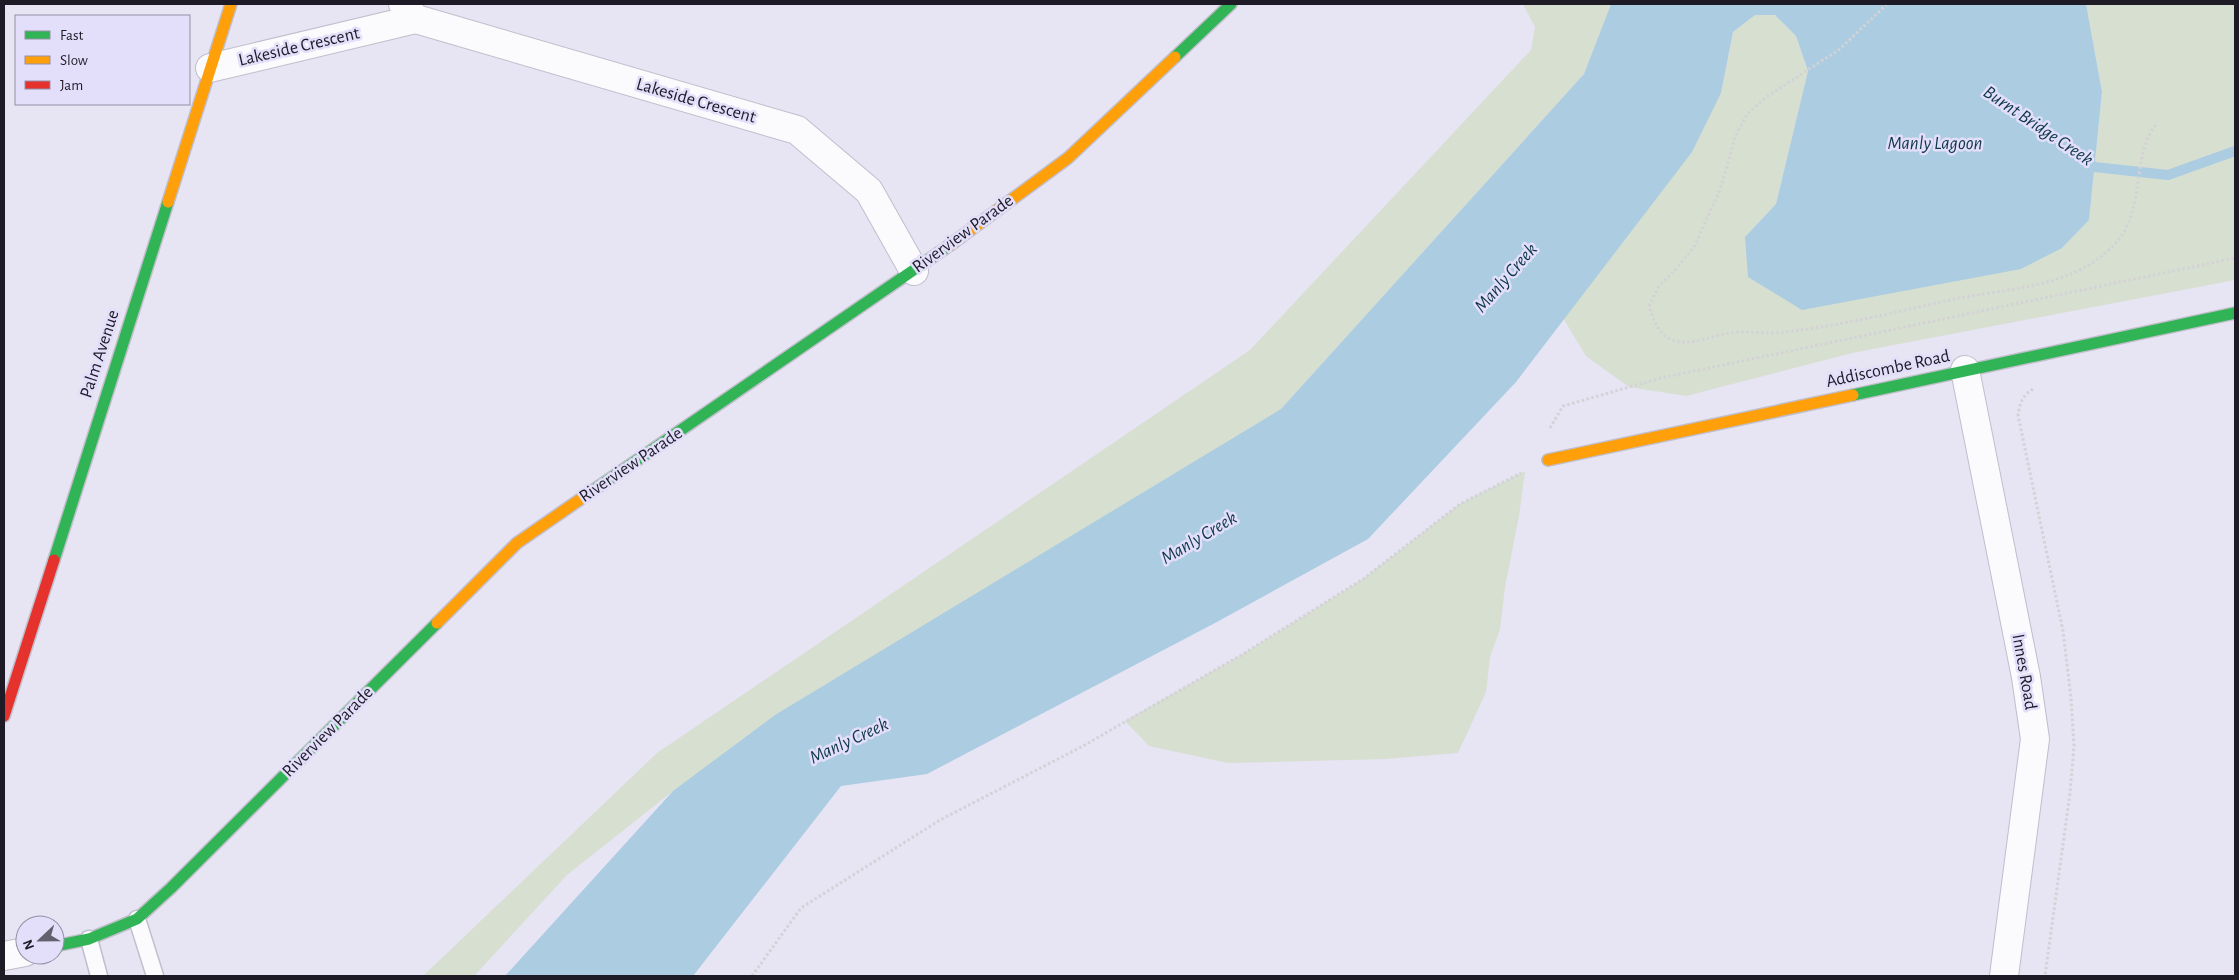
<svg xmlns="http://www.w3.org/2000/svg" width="2239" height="980" viewBox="0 0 2239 980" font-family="'Alegreya Sans',sans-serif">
  <rect width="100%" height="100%" fill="#e7e4f4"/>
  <g fill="#d7dfd0">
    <path d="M 1523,4 L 1611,4 L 1584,74 L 1281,409 L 673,791 L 567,875 L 474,976 L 423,976 L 657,753 L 1250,350 L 1531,50 L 1535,27 Z"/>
    <path d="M 2086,4 L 2235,4 L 2235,280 L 1852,353 L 1686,396 L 1629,387 L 1586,356 L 1563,318 L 1642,216 L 1721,93 L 1733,32 L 1755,15 L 1775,15 L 1796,36 L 1808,71 L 1776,204 L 1745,237 L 2062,248 L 2089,220 L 2102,92 Z"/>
    <path d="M 1525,471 L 1519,516 L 1505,587 L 1500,629 L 1490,657 L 1486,692 L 1458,753 L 1385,759 L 1228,763 L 1149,746 L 1125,721 L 1243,654 L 1363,579 L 1460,504 Z"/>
  </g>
  <path fill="#abcce1" d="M 1611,4 L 2086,4 L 2102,92 L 2089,220 L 2062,248 L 2021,269 L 1802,310 L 1748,277 L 1745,237 L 1776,204 L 1808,71 L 1796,36 L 1775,15 L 1755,15 L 1733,32 L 1721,93 L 1692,152 L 1516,382 L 1368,539 L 1215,623 L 927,774 L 841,786 L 693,976 L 505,976 L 673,791 L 775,715 L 1281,409 L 1584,74 Z"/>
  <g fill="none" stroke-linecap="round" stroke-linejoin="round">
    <path stroke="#abcce1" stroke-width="10" d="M 2084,159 L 2094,167 L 2168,175 L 2235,151"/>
    <g stroke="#c0becb" stroke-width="19">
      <g id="lane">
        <path d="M 137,919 L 155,976"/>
        <path d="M 89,939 L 99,976"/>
      </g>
    </g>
    <g stroke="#c0becb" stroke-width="30">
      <g id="street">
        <path d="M 403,4 L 416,19 L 797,130 L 869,191 L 914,271"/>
        <path d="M 210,68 L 416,19"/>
        <path d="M 1965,370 L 2026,677 L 2035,739 L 2004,976"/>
        <path d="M 4,956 L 25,952"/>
      </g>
    </g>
    <g stroke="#c0becb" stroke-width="14">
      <g id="fast">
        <path d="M 1175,57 L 1231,4"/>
        <path d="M 1853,395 L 2235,313"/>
        <path d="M 585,496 L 950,245"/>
        <path d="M 54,560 L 168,202"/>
        <path d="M 55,946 L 89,939 L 137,919 L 171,888 L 437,623"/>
      </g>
    </g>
    <g stroke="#c0becb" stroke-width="14">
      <g id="slow">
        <path d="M 168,202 L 231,4"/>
        <path d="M 950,245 L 1068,158 L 1175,57"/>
        <path d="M 1548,460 L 1853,395"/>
        <path d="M 437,623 L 517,543 L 585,496"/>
      </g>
    </g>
    <g stroke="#c0becb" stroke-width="14">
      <path id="jam" d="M 4,716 L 54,560"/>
    </g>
    <g stroke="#d3d2d6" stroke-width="3" stroke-dasharray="2.5 2.5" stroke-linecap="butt">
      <path d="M 1887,4 L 1840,49 L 1769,95 L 1747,114 L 1736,135 L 1720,190 L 1694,247 L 1677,268 L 1659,286 L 1649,306 C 1653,318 1657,331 1668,338 C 1687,349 1712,335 1731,333 C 1746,330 1761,334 1776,333 C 1837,327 1895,312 1955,299 C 2009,288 2072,288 2113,246 C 2142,217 2134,174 2147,139 C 2149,134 2154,128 2157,123"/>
      <path d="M 2033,389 C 2022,396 2020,403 2018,415 L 2063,631 L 2071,698 L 2074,746 L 2070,793 L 2045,976"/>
      <path d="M 1550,428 L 1563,406 L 1661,378 L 2235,258"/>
      <path d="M 752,976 L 801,908 L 940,820 L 1083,746 L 1243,654 L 1363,579 L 1460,504 L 1521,473"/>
    </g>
    <use href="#lane" stroke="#fbfbfd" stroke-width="16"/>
    <use href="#street" stroke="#fbfbfd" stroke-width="28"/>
    <use href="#fast" stroke="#30b455" stroke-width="11"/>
    <use href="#slow" stroke="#ff9f0a" stroke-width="11"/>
    <use href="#jam" stroke="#e5322d" stroke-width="11"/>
  </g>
  <g text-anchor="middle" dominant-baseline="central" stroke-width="5" stroke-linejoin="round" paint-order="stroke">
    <g font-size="18" fill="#1e1b27" stroke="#e3defa">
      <text transform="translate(299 47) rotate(-13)">Lakeside Crescent</text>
      <text transform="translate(696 101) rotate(16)">Lakeside Crescent</text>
      <text transform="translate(963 234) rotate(-36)">Riverview Parade</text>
      <text transform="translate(100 354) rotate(-72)">Palm Avenue</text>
      <text transform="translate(1888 369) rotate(-12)">Addiscombe Road</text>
      <text transform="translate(631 465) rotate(-34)">Riverview Parade</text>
      <text transform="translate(2024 672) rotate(80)">Innes Road</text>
      <text transform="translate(328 732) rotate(-45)">Riverview Parade</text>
    </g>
    <g font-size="19" font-style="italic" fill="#0d3849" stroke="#e3defa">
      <text transform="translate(2038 126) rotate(34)">Burnt Bridge Creek</text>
      <text x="1935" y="143">Manly Lagoon</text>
      <text transform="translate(1506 278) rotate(-49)">Manly Creek</text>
      <text transform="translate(1199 538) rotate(-31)">Manly Creek</text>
      <text transform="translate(849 741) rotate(-25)">Manly Creek</text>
    </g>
  </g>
  <rect width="2239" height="980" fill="none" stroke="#1e1b27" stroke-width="10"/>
  <rect x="15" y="15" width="175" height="90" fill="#e3defa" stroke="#9490a6"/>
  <rect x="25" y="31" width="25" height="8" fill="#30b455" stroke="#9490a6"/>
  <text x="60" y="40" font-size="15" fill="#1e1b27">Fast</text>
  <rect x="25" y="56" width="25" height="8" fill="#ff9f0a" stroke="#9490a6"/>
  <text x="60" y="65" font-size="15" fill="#1e1b27">Slow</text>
  <rect x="25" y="81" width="25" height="8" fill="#e5322d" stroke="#9490a6"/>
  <text x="60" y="90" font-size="15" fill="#1e1b27">Jam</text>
  <g transform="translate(40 940) rotate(248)"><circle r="24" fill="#e3defa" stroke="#9490a6"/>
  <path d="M0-4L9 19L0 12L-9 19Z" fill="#64616f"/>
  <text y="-8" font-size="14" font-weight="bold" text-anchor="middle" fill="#1e1b27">N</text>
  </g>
</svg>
